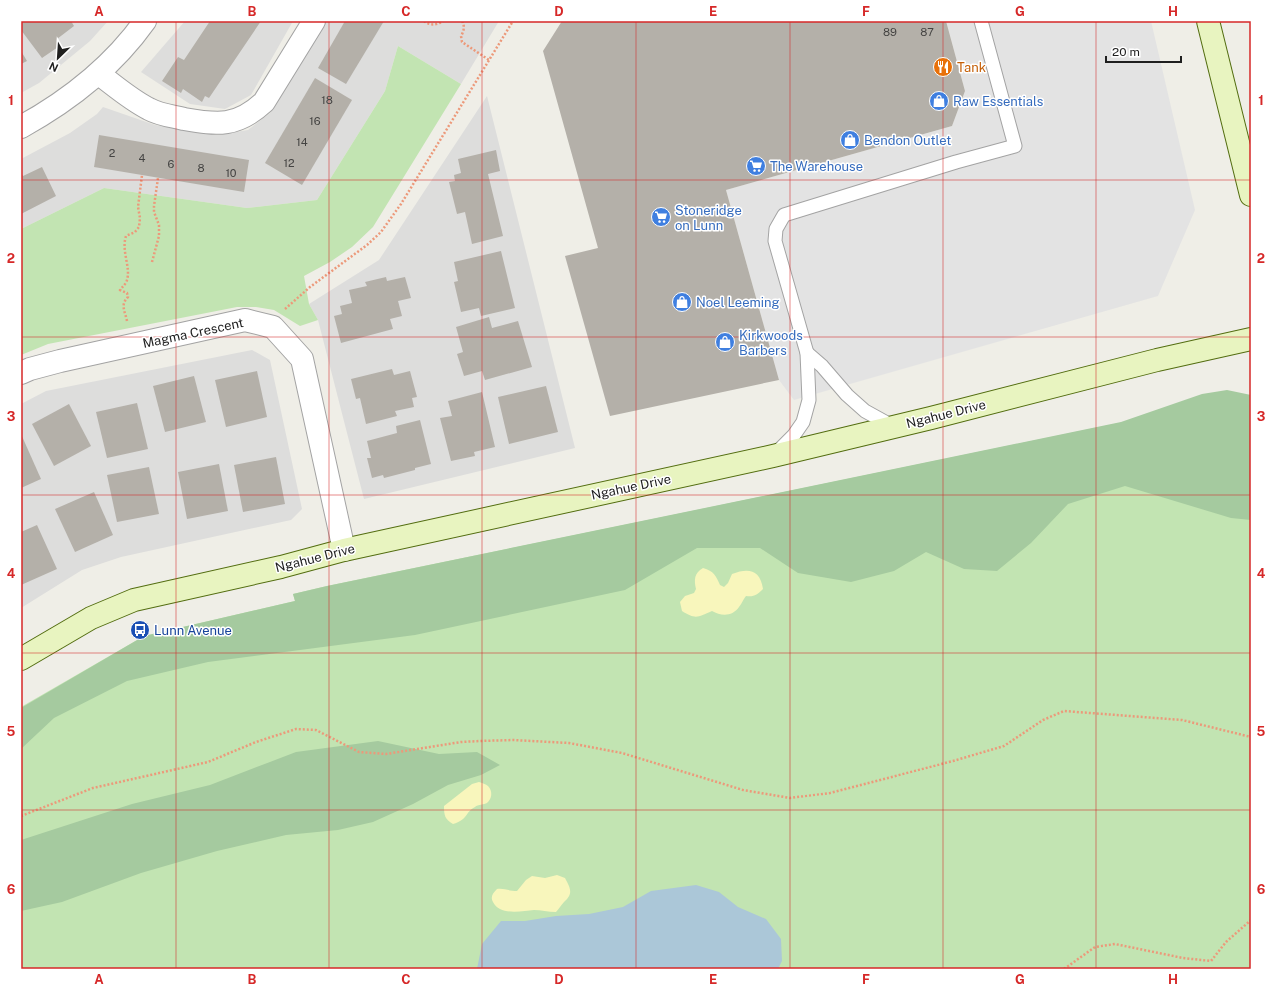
<svg xmlns="http://www.w3.org/2000/svg" width="1272" height="990" viewBox="0 0 1272 990" font-family="'Public Sans',sans-serif">
  <rect width="100%" height="100%" fill="#efeee7"/>
  <g fill="#dddddc">
    <path d="M 21,21 L 108,21 L 90,41 L 39,83 L 21,93 Z"/>
    <path d="M 185,21 L 293,21 L 251,95 L 225,109 L 190,104 L 141,72 Z"/>
    <path d="M 326,21 L 499,21 L 461,84 L 398,46 L 385,91 L 317,200 L 247,208 L 104,188 L 21,229 L 21,159 L 70,133 L 97,114 L 103,107 L 155,125 L 218,135 L 248,130 L 270,113 Z"/>
    <path d="M 487,96 L 575,448 L 364,499 L 318,320 L 309,304 L 379,260 Z"/>
    <path d="M 252,350 L 270,360 L 302,509 L 291,520 L 121,557 L 82,570 L 21,608 L 21,404 L 46,391 Z"/>
  </g>
  <g fill="#c2e4b2">
    <path d="M 398,46 L 461,84 L 373,227 L 352,247 L 330,262 L 304,276 L 309,304 L 318,320 L 300,326 L 274,310 L 256,307 L 237,307 L 48,344 L 21,355 L 21,229 L 104,188 L 247,208 L 317,200 L 385,91 Z"/>
    <path d="M 1231,400 L 1251,412 L 1251,969 L 21,969 L 21,707 L 144,636 L 295,601 L 293,594 L 327,586 Z"/>
  </g>
  <g fill="#a5ca9f">
    <path d="M 1227,390 L 1251,395 L 1251,520 L 1231,518 L 1125,486 L 1068,504 L 1031,543 L 997,571 L 964,569 L 926,552 L 894,571 L 851,582 L 798,573 L 760,548 L 697,548 L 625,590 L 415,635 L 208,662 L 127,681 L 54,718 L 21,749 L 21,708 L 144,636 L 295,601 L 293,594 L 327,586 L 1121,422 L 1202,394 Z"/>
    <path d="M 378,741 L 439,754 L 477,752 L 500,765 L 481,775 L 448,785 L 413,804 L 373,822 L 338,830 L 286,835 L 217,851 L 141,873 L 62,902 L 21,911 L 21,840 L 132,804 L 210,785 L 296,752 Z"/>
  </g>
  <g fill="#f8f6bc">
    <path d="M 703,568 C 714,571 716,576 720,585 L 724,587 L 728,583 L 732,574 C 748,568 760,569 763,589 C 757,595 754,597 746,596 C 743,600 742,603 739,607 C 732,617 721,616 712,611 C 698,617 696,620 682,611 L 680,602 L 685,596 L 694,593 L 696,589 C 694,580 694,573 703,568 Z"/>
    <path d="M 479,782 C 482,783 486,784 488,786 C 493,791 492,799 487,803 C 484,805 478,804 475,807 C 465,812 468,820 453,824 C 445,819 444,816 444,806 L 472,784 Z"/>
    <path d="M 557,875 L 565,878 C 570,888 574,893 564,902 C 561,905 559,909 556,912 C 548,912 541,910 534,910 C 522,911 500,916 493,902 C 490,897 493,893 497,889 C 504,888 509,891 517,891 L 526,880 L 532,876 L 545,878 Z"/>
  </g>
  <path fill="#e3e3e3" d="M 946,21 L 1151,21 L 1195,210 L 1158,296 L 794,400 L 779,380 L 726,190 L 952,126 L 965,91 Z"/>
  <path fill="#abc7d8" d="M 696,885 L 719,892 L 738,907 L 766,919 L 781,939 L 782,961 L 778,969 L 477,969 L 482,944 L 501,921 L 525,921 L 556,916 L 589,914 L 623,907 L 651,891 Z"/>
  <g fill="#b4b0a9">
    <path d="M 21,21 L 71,21 L 74,26 L 57,39 L 61,45 L 42,58 L 21,30 Z"/>
    <path d="M 210,21 L 261,21 L 209,98 L 205,96 L 202,102 L 183,89 L 181,93 L 162,81 L 178,57 L 184,60 Z"/>
    <path d="M 345,21 L 384,21 L 346,84 L 318,68 Z"/>
    <path d="M 562,21 L 946,21 L 965,91 L 952,126 L 726,190 L 779,380 L 610,416 L 565,256 L 598,248 L 543,51 Z"/>
    <path d="M 21,51 L 27,61 L 21,64 Z"/>
    <path d="M 315,78 L 352,100 L 302,185 L 265,163 Z"/>
    <path d="M 99,135 L 249,160 L 244,192 L 94,167 Z"/>
    <path d="M 496,150 L 500,171 L 488,174 L 503,236 L 472,244 L 465,212 L 457,214 L 449,182 L 455,181 L 454,175 L 461,173 L 458,159 Z"/>
    <path d="M 42,167 L 56,196 L 21,214 L 21,173 L 23,176 Z"/>
    <path d="M 501,251 L 515,308 L 481,316 L 479,308 L 461,312 L 454,282 L 458,281 L 454,262 Z"/>
    <path d="M 386,277 L 387,281 L 405,277 L 411,298 L 398,301 L 402,316 L 390,319 L 393,329 L 341,343 L 334,316 L 342,314 L 340,306 L 352,303 L 349,290 L 367,286 L 365,282 Z"/>
    <path d="M 489,317 L 492,328 L 518,321 L 532,367 L 485,380 L 482,371 L 464,376 L 457,354 L 463,352 L 456,327 Z"/>
    <path d="M 392,369 L 394,375 L 410,371 L 417,397 L 412,398 L 414,407 L 395,411 L 397,416 L 366,424 L 360,398 L 356,399 L 351,379 Z"/>
    <path d="M 257,371 L 267,417 L 226,427 L 215,380 Z"/>
    <path d="M 194,376 L 206,422 L 165,432 L 153,386 Z"/>
    <path d="M 546,386 L 558,432 L 509,444 L 498,397 Z"/>
    <path d="M 482,392 L 495,447 L 474,452 L 475,456 L 451,461 L 440,418 L 452,416 L 448,401 Z"/>
    <path d="M 137,403 L 148,449 L 107,458 L 96,412 Z"/>
    <path d="M 69,404 L 91,446 L 54,466 L 32,424 Z"/>
    <path d="M 420,420 L 431,464 L 415,468 L 415,470 L 384,478 L 383,475 L 372,478 L 367,458 L 371,458 L 367,441 L 397,433 L 396,426 Z"/>
    <path d="M 21,434 L 41,479 L 21,488 Z"/>
    <path d="M 276,457 L 285,504 L 243,512 L 234,465 Z"/>
    <path d="M 219,464 L 228,511 L 187,519 L 178,472 Z"/>
    <path d="M 149,467 L 159,514 L 117,522 L 107,475 Z"/>
    <path d="M 94,492 L 113,535 L 75,552 L 55,509 Z"/>
    <path d="M 37,525 L 57,569 L 21,585 L 21,532 Z"/>
  </g>
  <g fill="none" stroke-linecap="round" stroke-linejoin="round">
    <g stroke="#a3a3a3" stroke-width="15">
      <g id="lane">
        <path d="M 807,353 L 822,366 L 847,395 L 865,411 L 894,427"/>
        <path d="M 775,454 L 794,435 L 803,422 L 809,400 L 807,353 L 775,241 L 776,229 L 784,215 L 956,162 L 1015,146 L 981,21"/>
      </g>
    </g>
    <g stroke="#a3a3a3" stroke-width="24">
      <g id="street">
        <path d="M 99,74 C 115,86 131,100 149,109 C 160,115 172,116 184,119 C 218,125 237,127 264,102 L 314,21"/>
        <path d="M 21,127 C 70,100 113,66 145,21"/>
        <path d="M 21,373 L 30,369 L 60,361 L 245,320 L 273,327 L 302,359 L 344,550"/>
      </g>
    </g>
    <g stroke="#536d10" stroke-width="24">
      <g id="secondary">
        <path d="M 1208,21 L 1251,195"/>
        <path d="M 21,659 L 91,618 L 134,600 L 281,567 L 344,550 L 773,456 L 931,418 L 1157,360 L 1251,339"/>
      </g>
    </g>
    <g stroke="#ec997a" stroke-width="2.5" stroke-dasharray="2 2" stroke-linecap="butt">
      <path d="M 424,21 C 430,26 437,25 443,21"/>
      <path d="M 462,21 C 465,26 464,31 461,36 L 462,42 L 489,60"/>
      <path d="M 152,262 L 159,236 L 159,225 L 154,212 L 154,206 L 158,178"/>
      <path d="M 285,309 L 310,287 L 367,245 L 381,232 L 401,204 L 513,21"/>
      <path d="M 127,321 C 125,311 120,305 128,297 L 127,293 L 120,290 C 123,286 126,284 127,280 C 131,267 121,251 126,236 L 135,232 L 139,227 L 140,218 L 138,207 L 142,175"/>
      <path d="M 21,816 L 93,788 L 208,762 L 256,742 L 296,729 L 316,730 L 359,752 L 386,754 L 461,742 L 480,741 L 513,740 L 569,743 L 622,753 L 743,790 L 790,798 L 830,793 L 953,761 L 1004,746 L 1043,720 L 1064,711 L 1182,720 L 1251,737"/>
      <path d="M 1064,969 L 1095,947 L 1115,944 L 1183,958 L 1211,961 L 1226,942 L 1251,920"/>
    </g>
    <use href="#lane" stroke="#fff" stroke-width="13"/>
    <use href="#street" stroke="#fff" stroke-width="22"/>
    <use href="#secondary" stroke="#e8f4c0" stroke-width="22"/>
  </g>
  <path fill="none" stroke="#d62828" stroke-width="1" stroke-opacity="0.55" d="M 176,21 L 176,969M 329,21 L 329,969M 482,21 L 482,969M 636,21 L 636,969M 790,21 L 790,969M 943,21 L 943,969M 1096,21 L 1096,969M 21,180 L 1251,180M 21,337 L 1251,337M 21,495 L 1251,495M 21,653 L 1251,653M 21,810 L 1251,810"/>
  <defs>
    <g id="restaurant-disc" transform="scale(1)"><circle r="9.5" fill="#e8710a" stroke="#fff"/><path d="M-5-6h1v4h1v-4h1v4h1v-4h1v5L-1.5 .5V6h-2V.5L-5-1ZM5-6V6H3V1.5H1.5Q1.5-4 5-6Z" fill="#fff"/></g>
    <g id="shop-disc" transform="scale(1)"><circle r="9.5" fill="#3f7fe0" stroke="#fff"/><path d="M-5-2.5h2.3a2.7 3.5 0 0 1 5.4 0H5L5.5 6h-11ZM-1.5-2.5h3a1.5 2.3 0 0 0-3 0Z" fill="#fff"/></g>
    <g id="supermarket-disc" transform="scale(1)"><circle r="9.5" fill="#3f7fe0" stroke="#fff"/><path d="M-6-5.5h2.5l.6 2H6L4.5 2H-2.5L-4.4-4H-6ZM-1.5 3.2a1.3 1.3 0 1 0 .1 0ZM3 3.2a1.3 1.3 0 1 0 .1 0Z" fill="#fff"/></g>
    <g id="bus-disc" transform="scale(1)"><circle r="9.5" fill="#1a4fb4" stroke="#fff"/><path d="M-5-6H5V4H4V6H2V4H-2V6H-4V4H-5ZM-3.5-4V0h7V-4ZM-3.5 1.2v1.5H-2V1.2ZM2 1.2v1.5H3.5V1.2Z" fill="#fff"/></g>
  </defs>
  <g fill-rule="evenodd">
    <use href="#restaurant-disc" x="943" y="67"/>
    <use href="#shop-disc" x="939" y="101"/>
    <use href="#shop-disc" x="850" y="140"/>
    <use href="#supermarket-disc" x="756" y="166"/>
    <use href="#supermarket-disc" x="661" y="217"/>
    <use href="#shop-disc" x="682" y="302"/>
    <use href="#shop-disc" x="725" y="342"/>
    <use href="#bus-disc" x="140" y="630"/>
  </g>
  <g text-anchor="middle" dominant-baseline="central" stroke-width="3" stroke-linejoin="round" paint-order="stroke">
    <g font-size="11" fill="#444342">
      <text x="890" y="32">89</text>
      <text x="927" y="32">87</text>
      <text x="327" y="100">18</text>
      <text x="315" y="121">16</text>
      <text x="302" y="142">14</text>
      <text x="112" y="153">2</text>
      <text x="142" y="158">4</text>
      <text x="289" y="163">12</text>
      <text x="171" y="164">6</text>
      <text x="201" y="168">8</text>
      <text x="231" y="173">10</text>
    </g>
    <g font-size="13" fill="#c56008" stroke="#fff" text-anchor="start">
      <text x="957" y="67">Tank</text>
    </g>
    <g font-size="13" fill="#366cbe" stroke="#fff" text-anchor="start">
      <text x="953" y="101">Raw Essentials</text>
      <text x="864" y="140">Bendon Outlet</text>
      <text x="770" y="166">The Warehouse</text>
      <text x="675" y="210">Stoneridge<tspan x="675" dy="15">on Lunn</tspan></text>
      <text x="696" y="302">Noel Leeming</text>
      <text x="739" y="335">Kirkwoods<tspan x="739" dy="15">Barbers</tspan></text>
    </g>
    <g font-size="13" fill="#1f1f1f" stroke="#fff">
      <text transform="translate(193 333) rotate(-12)">Magma Crescent</text>
      <text transform="translate(946 414) rotate(-14)">Ngahue Drive</text>
      <text transform="translate(631 487) rotate(-12)">Ngahue Drive</text>
      <text transform="translate(315 558) rotate(-14)">Ngahue Drive</text>
    </g>
    <g font-size="13" fill="#164399" stroke="#fff" text-anchor="start">
      <text x="154" y="630">Lunn Avenue</text>
    </g>
  </g>
  <rect width="1272" height="990" fill="none" stroke="#ffffff" stroke-width="44"/>
  <g transform="translate(58 58) rotate(205)" stroke="#ffffff" stroke-width="3" paint-order="stroke">
  <path d="M0-3L7 15L0 10L-7 15Z" fill="#1f1f1f"/>
  <text y="-6" font-size="11" font-weight="bold" text-anchor="middle" fill="#1f1f1f">N</text>
  </g>
  <path d="M1106 56v6h75v-6" fill="none" stroke="#1f1f1f" stroke-width="2"/>
  <text x="1112" y="56" font-size="12" fill="#1f1f1f" stroke="#ffffff" stroke-width="3" paint-order="stroke">20 m</text>
  <rect x="22" y="22" width="1228" height="946" fill="none" stroke="#d62828" stroke-width="1.5"/>
  <g font-size="13" text-anchor="middle" font-weight="bold" fill="#d62828">
    <text x="99" y="16">A</text>
    <text x="252" y="16">B</text>
    <text x="406" y="16">C</text>
    <text x="559" y="16">D</text>
    <text x="713" y="16">E</text>
    <text x="866" y="16">F</text>
    <text x="1020" y="16">G</text>
    <text x="1173" y="16">H</text>
    <text x="11" y="105">1</text>
    <text x="1261" y="105">1</text>
    <text x="11" y="263">2</text>
    <text x="1261" y="263">2</text>
    <text x="11" y="421">3</text>
    <text x="1261" y="421">3</text>
    <text x="11" y="578">4</text>
    <text x="1261" y="578">4</text>
    <text x="11" y="736">5</text>
    <text x="1261" y="736">5</text>
    <text x="11" y="894">6</text>
    <text x="1261" y="894">6</text>
    <text x="99" y="984">A</text>
    <text x="252" y="984">B</text>
    <text x="406" y="984">C</text>
    <text x="559" y="984">D</text>
    <text x="713" y="984">E</text>
    <text x="866" y="984">F</text>
    <text x="1020" y="984">G</text>
    <text x="1173" y="984">H</text>
  </g>
</svg>
